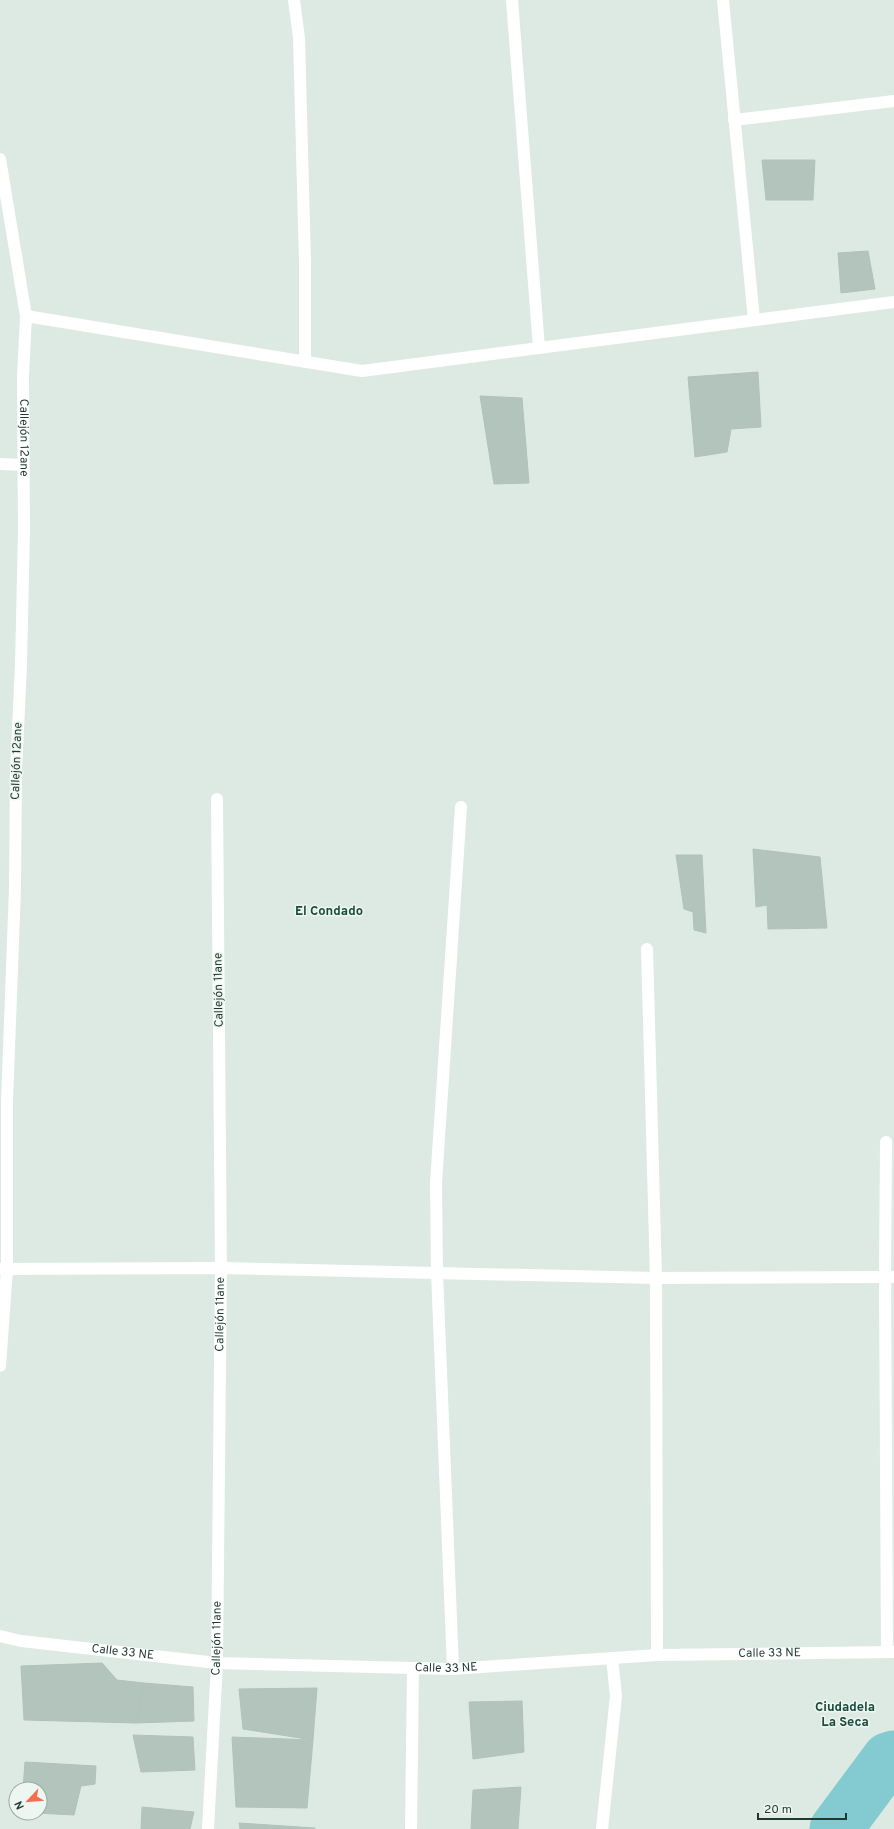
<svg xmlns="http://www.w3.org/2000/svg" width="894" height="1829" viewBox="0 0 894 1829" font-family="Overpass,sans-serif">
  <rect width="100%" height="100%" fill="#ddeae3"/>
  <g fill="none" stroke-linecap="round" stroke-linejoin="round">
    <path stroke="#83cad1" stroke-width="53" d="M 836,1829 L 888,1759 L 894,1757"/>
  </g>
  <g fill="#b3c4bc" stroke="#b0c3ba">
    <path d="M 762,160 L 815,160 L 813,200 L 766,200 Z"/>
    <path d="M 868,251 L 875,289 L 841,293 L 838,253 Z"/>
    <path d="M 758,372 L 761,427 L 731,429 L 727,452 L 695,457 L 688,377 Z"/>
    <path d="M 480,396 L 522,398 L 529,483 L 494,484 Z"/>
    <path d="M 753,849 L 820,857 L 827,928 L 768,929 L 767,905 L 756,907 Z"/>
    <path d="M 676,855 L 702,855 L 706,933 L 694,930 L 693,912 L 684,909 Z"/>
    <path d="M 102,1663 L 117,1680 L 144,1683 L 136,1723 L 24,1720 L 21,1666 Z"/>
    <path d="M 144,1683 L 193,1687 L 194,1721 L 136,1723 Z"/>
    <path d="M 317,1688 L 313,1740 L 243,1729 L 239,1689 Z"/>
    <path d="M 522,1701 L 524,1752 L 473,1759 L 469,1702 Z"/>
    <path d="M 133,1735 L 193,1737 L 195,1770 L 141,1772 Z"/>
    <path d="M 232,1737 L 313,1740 L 307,1808 L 236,1807 Z"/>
    <path d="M 25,1762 L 96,1766 L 95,1784 L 81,1786 L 74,1815 L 36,1813 L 40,1813 L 40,1789 L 23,1789 Z"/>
    <path d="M 521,1787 L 518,1829 L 471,1829 L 473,1790 Z"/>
    <path d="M 142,1807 L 194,1812 L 190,1829 L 141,1829 Z"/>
    <path d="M 239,1823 L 315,1828 L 315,1829 L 240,1829 Z"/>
  </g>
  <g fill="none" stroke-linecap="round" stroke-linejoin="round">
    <g stroke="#fff" stroke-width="12">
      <path d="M 294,0 L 299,38 L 305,263 L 305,362"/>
      <path d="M 512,0 L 539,348"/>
      <path d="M 723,0 L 754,320"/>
      <path d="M 734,120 L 894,101"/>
      <path id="s1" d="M 0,159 L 26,316 L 23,376 L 24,531 L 21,665 L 16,771 L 15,888 L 7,1102 L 7,1269 L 0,1366"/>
      <path d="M 26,316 L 362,371 L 894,302"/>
      <path d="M 0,464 L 23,465"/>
      <path d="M 647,949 L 656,1278 L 657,1655"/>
      <path d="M 886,1142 L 885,1277 L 887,1652"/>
      <path d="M 0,1269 L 221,1268 L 656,1278 L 894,1277"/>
      <path id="s2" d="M 0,1636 L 21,1641 L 217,1663 L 453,1669 L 657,1655 L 894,1652"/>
      <path d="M 453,1669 L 437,1272 L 436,1183 L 461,807"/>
      <path id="s3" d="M 208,1829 L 217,1663 L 221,1268 L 217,799"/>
      <path d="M 411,1829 L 413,1668"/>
      <path d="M 602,1829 L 616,1696 L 612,1658"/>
    </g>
  </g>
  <g text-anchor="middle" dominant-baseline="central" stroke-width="3" stroke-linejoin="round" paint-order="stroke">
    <g font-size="12" fill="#1f3930" stroke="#edf6f1">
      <text stroke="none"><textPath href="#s1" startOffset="281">Callejón 12ane</textPath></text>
      <text transform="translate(17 761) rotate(-88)">Callejón 12ane</text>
      <text transform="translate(219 990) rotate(-91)">Callejón 11ane</text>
      <text stroke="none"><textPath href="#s3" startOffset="515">Callejón 11ane</textPath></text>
      <text stroke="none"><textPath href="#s3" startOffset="191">Callejón 11ane</textPath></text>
      <text stroke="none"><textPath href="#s2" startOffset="124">Calle 33 NE</textPath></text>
      <text stroke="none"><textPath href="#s2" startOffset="772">Calle 33 NE</textPath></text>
      <text stroke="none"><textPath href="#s2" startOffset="448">Calle 33 NE</textPath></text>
    </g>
    <g font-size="13" font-weight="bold" fill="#1b4b3c" stroke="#edf6f1">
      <text x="329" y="912">El Condado</text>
      <text x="845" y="1708">Ciudadela<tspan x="845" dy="15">La Seca</tspan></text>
    </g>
  </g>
  <g transform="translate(28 1801) rotate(244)"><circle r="19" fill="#edf6f1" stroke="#9baaa4"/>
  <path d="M0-3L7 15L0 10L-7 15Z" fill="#f56e4f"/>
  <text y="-6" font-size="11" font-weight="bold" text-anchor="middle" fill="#1f3930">N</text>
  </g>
  <path d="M758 1813v6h88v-6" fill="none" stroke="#1f3930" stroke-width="2"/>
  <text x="764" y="1813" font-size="12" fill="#1f3930" stroke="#edf6f1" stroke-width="3" paint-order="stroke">20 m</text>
</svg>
